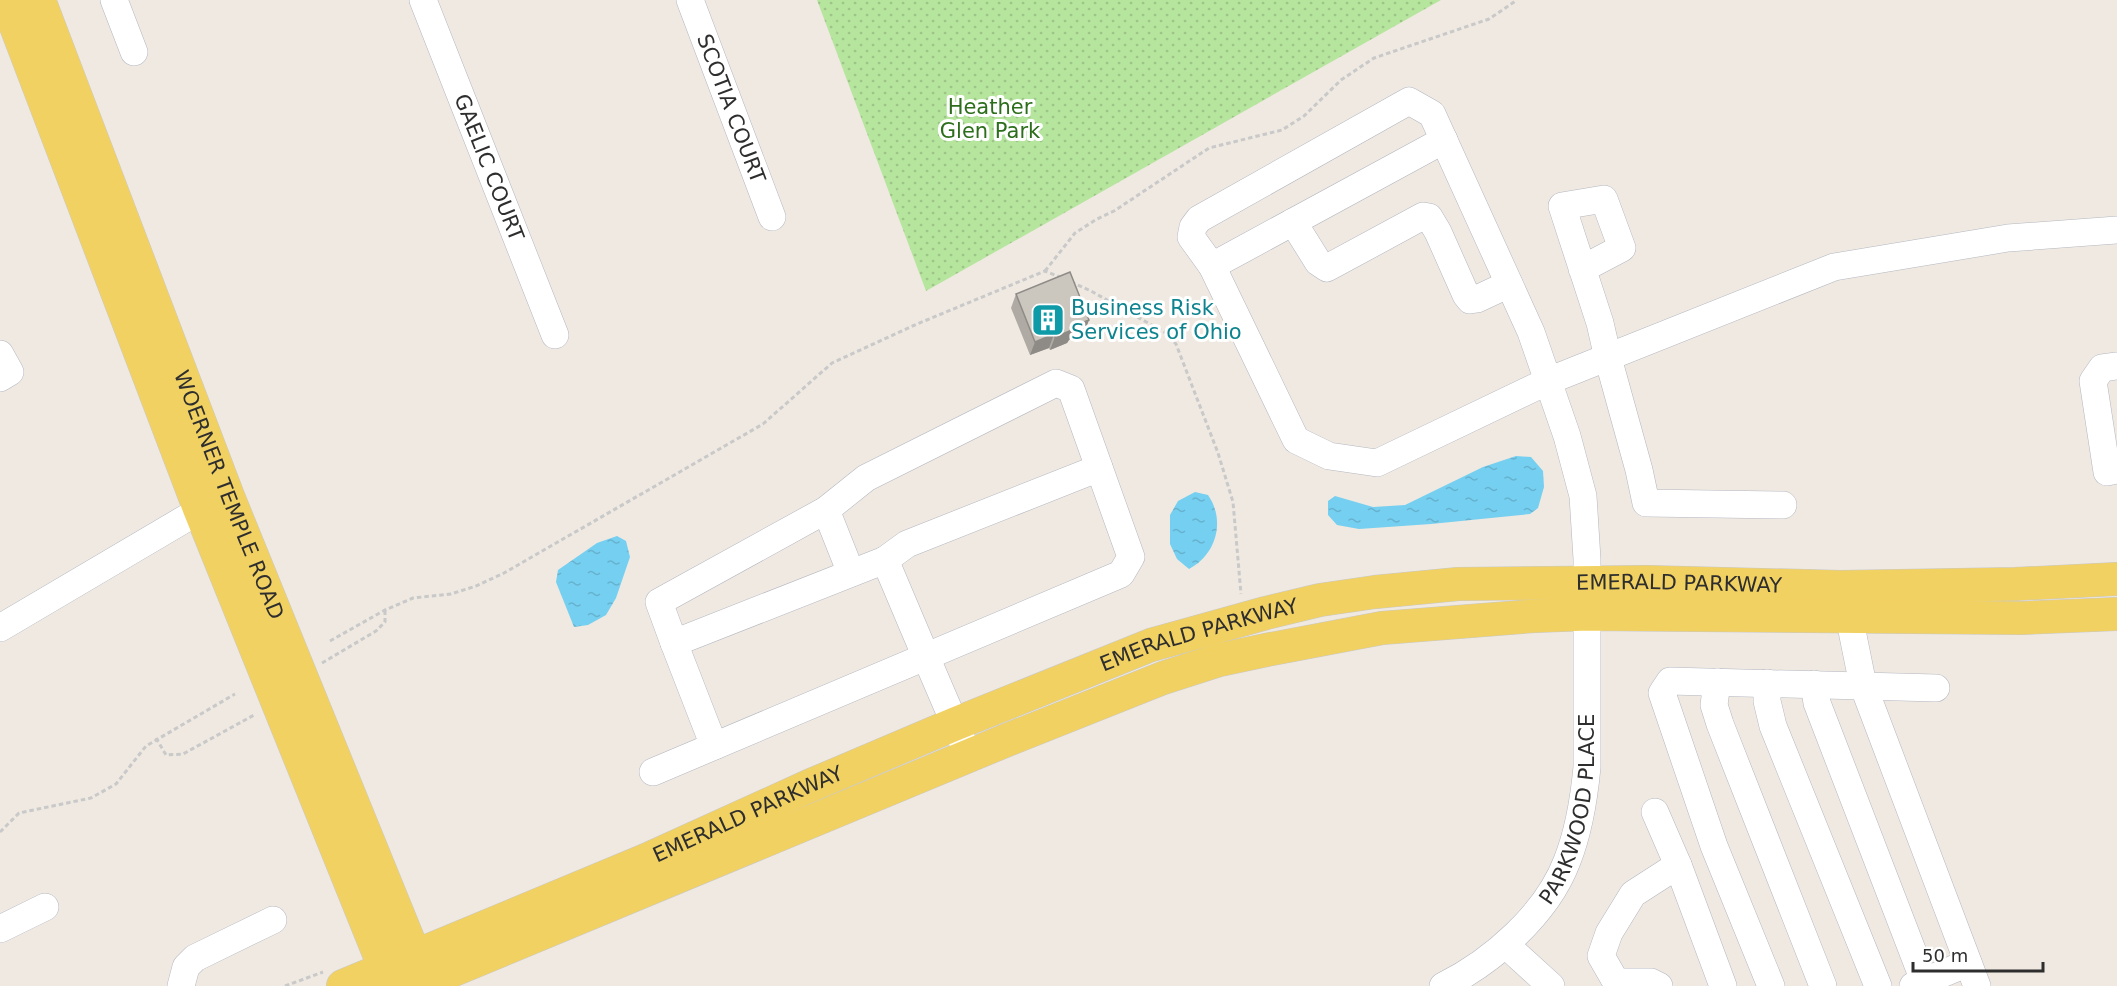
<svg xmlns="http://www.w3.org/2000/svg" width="2117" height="986" viewBox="0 0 2117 986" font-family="'DejaVu Sans',sans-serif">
  <defs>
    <pattern id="park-dots" width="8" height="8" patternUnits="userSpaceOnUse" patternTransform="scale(1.5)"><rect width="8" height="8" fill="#b6e59e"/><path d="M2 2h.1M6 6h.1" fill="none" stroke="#9dc588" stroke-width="1.8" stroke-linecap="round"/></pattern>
    <pattern id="water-ripples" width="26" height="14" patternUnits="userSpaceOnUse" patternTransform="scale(1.5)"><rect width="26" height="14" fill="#75cff0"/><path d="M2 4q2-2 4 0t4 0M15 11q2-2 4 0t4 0" fill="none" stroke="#66b2ce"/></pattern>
  </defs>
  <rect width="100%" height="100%" fill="#efe9e1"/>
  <path fill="url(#park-dots)" d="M 817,0 L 1441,0 L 926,291 Z"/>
  <g fill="url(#water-ripples)">
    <path d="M 1516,456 L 1531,457 L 1543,471 L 1544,487 L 1538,508 L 1530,514 L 1431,524 L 1359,529 L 1337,525 L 1328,515 L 1328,501 L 1335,496 L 1373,507 L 1405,505 L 1483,467 Z"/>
    <path d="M 1195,492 L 1208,495 C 1226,521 1216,555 1189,569 L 1177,559 L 1170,544 L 1170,515 L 1178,501 Z"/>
    <path d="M 617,536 L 626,541 L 630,557 L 616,598 L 606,615 L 588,625 L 574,627 L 556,582 L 558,570 L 597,543 Z"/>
  </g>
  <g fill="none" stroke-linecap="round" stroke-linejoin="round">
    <g stroke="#b4b7c1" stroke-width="28">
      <g id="minor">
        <path d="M 114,0 L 134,52"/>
        <path id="s1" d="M 423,0 L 555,335"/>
        <path id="s2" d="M 690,0 L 772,217"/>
        <path d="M 1293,222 L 1318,262 L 1327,268 L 1423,216 L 1429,217 L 1438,232 L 1466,295 L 1470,300 L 1477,299 L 1509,284"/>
        <path d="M 1212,266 L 1444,140"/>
        <path d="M 1582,269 L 1622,248 L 1604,199 L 1562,206 L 1600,323 L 1608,358 L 1639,470 L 1646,503 L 1783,505"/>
        <path d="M 0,354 L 10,372 L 0,378"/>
        <path d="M 2117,366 L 2102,368 L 2093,381 L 2107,472 L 2117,470"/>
        <path d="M 826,510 L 851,573"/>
        <path d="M 885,560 L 907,544 L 1099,468"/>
        <path d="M 1849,616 L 1863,685 L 1977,986"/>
        <path d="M 0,628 L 200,510 L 217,504"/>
        <path d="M 674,643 L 714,746"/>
        <path d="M 1717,682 L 1714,705 L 1720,724 L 1823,986"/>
        <path d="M 1767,683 L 1767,701 L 1773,726 L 1878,986"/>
        <path d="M 1814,684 L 1817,703 L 1926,986"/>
        <path d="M 653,772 L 1121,574 L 1131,557 L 1071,389 L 1056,383 L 866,478 L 826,510 L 659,602 L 674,643 L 885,560 C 913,626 940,691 969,756"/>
        <path d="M 1655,812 L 1678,865"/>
        <path d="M 0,929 L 45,907"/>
        <path d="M 1506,945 L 1551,986"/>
        <path d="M 181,986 L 186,967 L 195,958 L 273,920"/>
        <path id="s3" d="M 1443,986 C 1492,962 1547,914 1567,861 C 1579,831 1584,799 1587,767 L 1587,559 L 1583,496 L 1567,436 L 1531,332 L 1432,114 L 1409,101 L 1199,219 L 1193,227 L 1191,237 L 1212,266 L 1296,440 L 1329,456 L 1377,463 L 1548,381 L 1834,267 L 2008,238 L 2117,230"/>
        <path d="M 1659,986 L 1651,982 L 1616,982 L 1601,956 L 1609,933 L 1633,894 L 1678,865 L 1723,986"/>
        <path d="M 1771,986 L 1714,846 L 1662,693 L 1670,681 L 1936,688"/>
        <path d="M 1913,986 L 1968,963"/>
      </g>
    </g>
    <g stroke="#c9c9c9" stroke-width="34">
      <g id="major">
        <path d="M 6,0 L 200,510 L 392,986"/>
        <path id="s4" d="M 39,0 L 229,499 L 423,976"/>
        <path id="s5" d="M 343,986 L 646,860 L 809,786 L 955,724 L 1151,645 L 1266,613 L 1320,600 L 1375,592 L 1458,584 L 1648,582 L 1841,587 L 2015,584 L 2117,579"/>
        <path d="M 415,986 L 1007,740 L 1163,678 L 1219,660 L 1271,649 L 1382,628 L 1534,616 L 1588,614 L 2020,618 L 2117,614"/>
      </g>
    </g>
    <g stroke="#c9c9c9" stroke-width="3" stroke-dasharray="4.5 3" stroke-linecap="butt">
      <path d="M 1045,271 L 1075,233 L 1097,219 L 1114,211 L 1209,148 L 1282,130 L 1304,116 L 1341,80 L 1374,58 L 1489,19 L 1517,0"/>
      <path d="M 1071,282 L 1091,291 L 1166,333 L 1176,344 L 1218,453 L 1233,502 L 1241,594"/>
      <path d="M 330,641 L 385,610 L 413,598 L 451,594 L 476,586 L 504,573 L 763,424 L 832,363 L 917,324 L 1045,271 L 1062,278"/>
      <path d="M 322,663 L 376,631 L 385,622 L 385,610"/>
      <path d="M 156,738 L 166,755 L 183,754 L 256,714"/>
      <path d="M 0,832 L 19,813 L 91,798 L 116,784 L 146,746 L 235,694"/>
      <path d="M 285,986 L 323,972"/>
    </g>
    <use href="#minor" stroke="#fff" stroke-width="27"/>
    <use href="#major" stroke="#f2d163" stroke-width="33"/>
  </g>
  <path fill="#afaba4" d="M 1016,294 L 1089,320 L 1084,333 L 1069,340 L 1067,343 L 1050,350 L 1049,348 L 1030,355 L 1011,308 Z"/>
  <g fill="#8e8b86">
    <path d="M 1089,320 L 1084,333 L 1069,340 L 1067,343 L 1050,350 L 1055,337 L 1071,327 Z"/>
    <path d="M 1054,334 L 1049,348 L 1030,355 L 1035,342 Z"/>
  </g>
  <path fill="#cbc7bf" stroke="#8e8b86" stroke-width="1.5" d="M 1070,272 L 1089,320 L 1071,327 L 1072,330 L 1055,337 L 1054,334 L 1035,342 L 1016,294 Z"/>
  <defs>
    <g id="building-square" transform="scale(1.725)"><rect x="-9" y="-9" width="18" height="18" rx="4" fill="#0f9aa8" stroke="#fff"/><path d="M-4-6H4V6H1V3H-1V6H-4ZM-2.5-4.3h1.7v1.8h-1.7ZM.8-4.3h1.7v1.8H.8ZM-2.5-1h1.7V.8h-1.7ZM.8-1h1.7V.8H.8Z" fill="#fff"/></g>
  </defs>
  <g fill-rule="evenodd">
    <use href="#building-square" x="1048" y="320"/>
  </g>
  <g text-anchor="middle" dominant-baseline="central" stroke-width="6" stroke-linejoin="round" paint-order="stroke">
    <g font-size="21" fill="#2c6e1b" stroke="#fff">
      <text x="990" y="107">Heather<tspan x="990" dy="24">Glen Park</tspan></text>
    </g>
    <g font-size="21" fill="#2e2e2e" stroke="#fff">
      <text stroke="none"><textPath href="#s2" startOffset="116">SCOTIA COURT</textPath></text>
      <text stroke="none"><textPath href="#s1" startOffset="180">GAELIC COURT</textPath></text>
      <text stroke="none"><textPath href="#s4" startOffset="530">WOERNER TEMPLE ROAD</textPath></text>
      <text stroke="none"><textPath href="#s5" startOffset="1412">EMERALD PARKWAY</textPath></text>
      <text stroke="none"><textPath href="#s5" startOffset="926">EMERALD PARKWAY</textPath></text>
      <text stroke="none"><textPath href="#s3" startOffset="231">PARKWOOD PLACE</textPath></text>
      <text stroke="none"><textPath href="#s5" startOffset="440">EMERALD PARKWAY</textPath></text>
    </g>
    <g font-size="21" fill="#0d838f" stroke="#fff" text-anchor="start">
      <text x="1071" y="308">Business Risk<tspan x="1071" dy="24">Services of Ohio</tspan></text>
    </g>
  </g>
  <path d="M1913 962v9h130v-9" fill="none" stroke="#2e2e2e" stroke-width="3"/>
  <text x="1922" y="962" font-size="18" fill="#2e2e2e" stroke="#ffffff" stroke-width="4.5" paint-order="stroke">50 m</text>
</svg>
